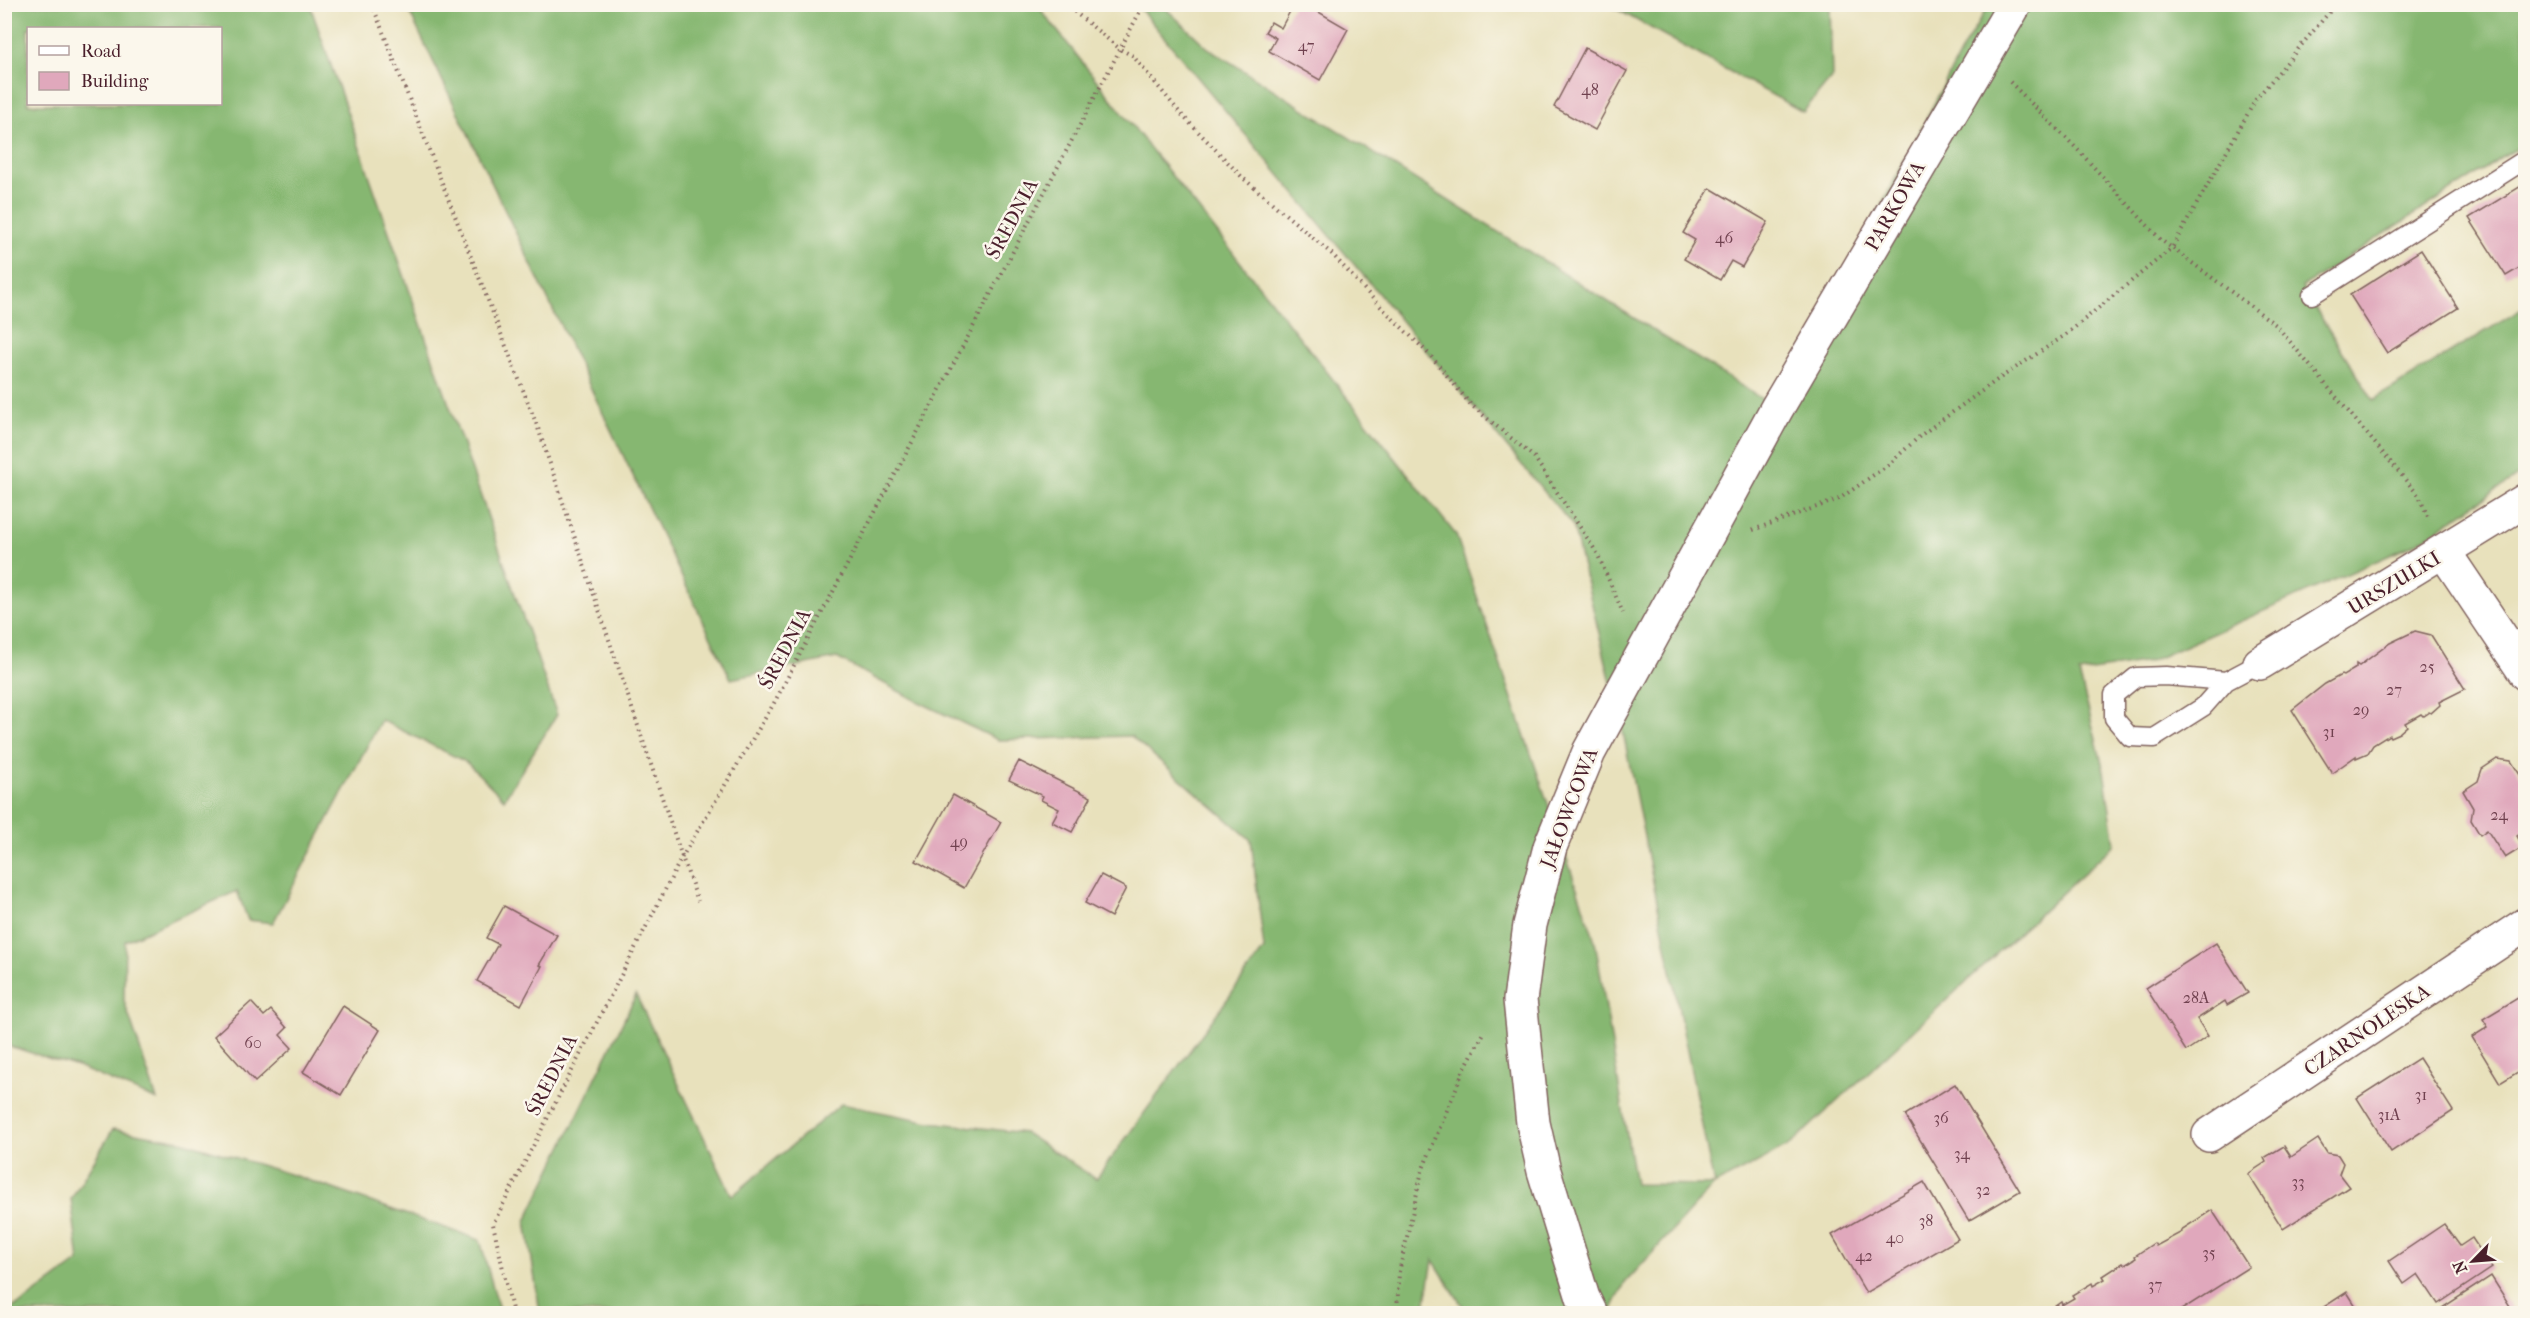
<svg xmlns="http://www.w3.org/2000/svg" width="2530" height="1318" viewBox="0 0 2530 1318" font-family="'IM FELL French Canon',serif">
  <rect width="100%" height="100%" fill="#fbf7ec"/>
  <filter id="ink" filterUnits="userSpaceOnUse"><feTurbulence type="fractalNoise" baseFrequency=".0167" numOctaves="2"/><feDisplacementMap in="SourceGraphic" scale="12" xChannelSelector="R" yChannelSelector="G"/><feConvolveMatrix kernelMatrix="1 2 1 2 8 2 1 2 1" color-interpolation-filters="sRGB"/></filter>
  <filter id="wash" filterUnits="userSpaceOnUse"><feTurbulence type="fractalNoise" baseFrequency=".008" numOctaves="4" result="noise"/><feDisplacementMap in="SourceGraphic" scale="24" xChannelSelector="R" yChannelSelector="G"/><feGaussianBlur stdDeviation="1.35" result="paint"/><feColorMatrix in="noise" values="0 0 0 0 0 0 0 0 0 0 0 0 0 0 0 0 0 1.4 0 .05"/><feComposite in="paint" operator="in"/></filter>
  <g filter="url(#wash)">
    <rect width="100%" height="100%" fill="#e8e1bc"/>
    <g fill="#86b771" stroke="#686b4e" stroke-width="1.5" fill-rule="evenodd">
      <path d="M 4,5 L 310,5 L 557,715 L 504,799 L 466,762 L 381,720 L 273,923 L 248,920 L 237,891 L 125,941 L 124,1001 L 157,1100 L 78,1067 L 5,1045 ZM 28,28 L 220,28 L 220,104 L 28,104 Z"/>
      <path d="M 406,5 L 1037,5 L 1456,535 L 1595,941 L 1635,1184 L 1714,1185 L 1623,732 L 1573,526 L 1137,5 L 1162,5 L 1208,48 L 1776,408 L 1964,46 L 1989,5 L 2525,5 L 2525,143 L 2302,287 L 2373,400 L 2525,307 L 2525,471 L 2417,543 L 2149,662 L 2079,673 L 2104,771 L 2115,844 L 1790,1145 L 1714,1185 L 1625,1283 L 1610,1313 L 1467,1313 L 1433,1260 L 1424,1313 L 540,1313 L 526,1221 L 636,995 L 732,1196 L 841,1104 L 930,1122 L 1025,1133 L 1096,1179 L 1264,949 L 1251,840 L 1131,736 L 998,740 L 915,700 L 837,658 L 731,679 Z"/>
      <path d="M 1609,5 L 1830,5 L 1832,77 L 1803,112 Z"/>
      <path d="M 113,1129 L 181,1141 L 299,1177 L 480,1240 L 500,1313 L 5,1313 L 5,1311 L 22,1303 L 79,1261 L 71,1199 Z"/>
    </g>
    <g id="blocks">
      <g fill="#e0a8bc">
        <path d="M 1294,4 L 1305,4 L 1348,29 L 1320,80 L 1269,51 L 1276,38 L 1265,32 L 1271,22 L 1281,28 Z"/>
        <path d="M 1585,48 L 1627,71 L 1595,130 L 1554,107 Z"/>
        <path d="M 2526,183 L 2526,264 L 2506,276 L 2469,218 Z"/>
        <path d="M 1710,188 L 1768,222 L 1742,267 L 1731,261 L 1720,280 L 1684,259 L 1695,240 L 1683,233 Z"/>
        <path d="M 2421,250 L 2458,308 L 2387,353 L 2350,295 Z"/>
        <path d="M 2415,631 L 2431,635 L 2465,689 L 2439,702 L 2440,705 L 2431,713 L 2429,712 L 2423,716 L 2421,714 L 2405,723 L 2407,726 L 2399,733 L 2390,737 L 2389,735 L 2373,745 L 2368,753 L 2356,758 L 2356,756 L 2332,773 L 2292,710 L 2325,684 L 2341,675 L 2343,676 L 2356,668 L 2356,664 L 2359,666 L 2390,643 Z"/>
        <path d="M 2497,759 L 2511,761 L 2526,784 L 2526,830 L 2517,836 L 2523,847 L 2505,858 L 2487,830 L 2480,835 L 2471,820 L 2473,808 L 2463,791 L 2478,781 L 2482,769 Z"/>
        <path d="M 1019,761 L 1091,797 L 1072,832 L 1052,822 L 1059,809 L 1041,800 L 1043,796 L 1009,780 Z"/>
        <path d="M 953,795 L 1001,822 L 964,888 L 916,861 Z"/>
        <path d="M 1101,875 L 1126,888 L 1111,917 L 1085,903 Z"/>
        <path d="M 504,906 L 557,935 L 539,965 L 542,966 L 521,1005 L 477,981 L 498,944 L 486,938 Z"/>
        <path d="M 2216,943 L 2248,993 L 2227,1005 L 2225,1001 L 2197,1019 L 2208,1036 L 2186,1051 L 2146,988 Z"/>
        <path d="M 2526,993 L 2526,1067 L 2500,1083 L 2472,1037 L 2488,1027 L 2483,1019 Z"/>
        <path d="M 251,1002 L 264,1016 L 271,1010 L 287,1028 L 280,1035 L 292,1048 L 255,1082 L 214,1036 Z"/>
        <path d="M 343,1006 L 380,1030 L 341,1095 L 303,1072 Z"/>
        <path d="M 2419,1058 L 2453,1111 L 2391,1152 L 2357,1098 Z"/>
        <path d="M 1955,1084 L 2020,1191 L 1969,1221 L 1905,1115 Z"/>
        <path d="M 2318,1139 L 2327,1153 L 2338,1155 L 2343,1163 L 2339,1174 L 2349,1187 L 2283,1229 L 2248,1174 L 2266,1162 L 2264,1158 L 2284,1146 L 2291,1157 Z"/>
        <path d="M 1924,1182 L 1958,1239 L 1866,1293 L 1832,1235 Z"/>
        <path d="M 2212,1210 L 2249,1267 L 2175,1314 L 2044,1314 L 2061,1302 L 2062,1305 L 2074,1298 L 2072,1295 L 2092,1283 L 2093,1286 L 2105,1279 L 2103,1276 L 2123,1263 L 2125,1265 L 2136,1258 L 2135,1256 L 2154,1243 L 2156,1246 L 2182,1232 L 2181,1230 Z"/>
        <path d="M 2444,1224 L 2460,1246 L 2472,1238 L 2492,1268 L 2438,1304 L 2418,1274 L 2404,1284 L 2389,1261 Z"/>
        <path d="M 2491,1276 L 2515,1314 L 2441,1314 L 2439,1310 Z"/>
        <path d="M 2347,1292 L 2361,1314 L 2313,1314 Z"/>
      </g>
    </g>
  </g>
  <g filter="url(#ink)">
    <use href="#blocks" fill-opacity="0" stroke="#81635e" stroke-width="1.5"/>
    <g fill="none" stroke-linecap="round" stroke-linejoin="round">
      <g stroke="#81635e" stroke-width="21">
        <g id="service">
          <path d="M 2312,295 L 2526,159"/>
          <path d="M 2226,681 L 2166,676 L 2136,677 L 2114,695 L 2114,718 L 2130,737 L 2154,738 L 2203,707 L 2226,681 L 2260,663"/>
        </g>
      </g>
      <g stroke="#81635e" stroke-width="36">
        <g id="minor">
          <path d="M 2444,552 L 2526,674"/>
          <path d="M 2260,663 L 2526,500"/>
          <path d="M 2209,1135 L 2526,924"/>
          <path d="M 1591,1314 L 1583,1298 L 1544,1171 L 1533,1123 L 1520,1000 L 1530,925 L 1550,847 L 1589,752 L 1777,408 L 2015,4"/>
        </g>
      </g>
      <g stroke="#81635e" stroke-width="4" stroke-dasharray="1.5 4.5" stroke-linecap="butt">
        <path d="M 372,4 L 538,428 L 682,857 L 698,901"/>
        <path d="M 1065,4 L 1120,49 L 1133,56 L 1181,114 L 1243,178 L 1333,255 L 1376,302 L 1431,356 L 1471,405 L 1534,457 L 1597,553 L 1623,613"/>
        <path d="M 2010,82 L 2078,150 L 2161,240 L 2172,248 L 2256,99 L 2336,4"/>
        <path d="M 1753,530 L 1839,499 L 1888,465 L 1921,435 L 1997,380 L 2064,336 L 2172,248 L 2276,325 L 2419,496 L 2429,519"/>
        <path d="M 513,1314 L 493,1224 L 682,857 L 773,705 L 1144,4"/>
        <path d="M 1397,1314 L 1399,1272 L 1422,1171 L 1464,1069 L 1485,1031"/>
      </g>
      <use href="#service" stroke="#fff" stroke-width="18"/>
      <use href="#minor" stroke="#fff" stroke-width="33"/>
    </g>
  </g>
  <g text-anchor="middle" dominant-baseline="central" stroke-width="5" stroke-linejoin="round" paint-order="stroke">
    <g font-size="16" fill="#70414f">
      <text x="1306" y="45">47</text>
      <text x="1590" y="89">48</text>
      <text x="1724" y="237">46</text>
      <text x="2427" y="666">25</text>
      <text x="2394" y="689">27</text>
      <text x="2361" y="709">29</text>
      <text x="2329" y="731">31</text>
      <text x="2499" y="814">24</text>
      <text x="959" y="841">49</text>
      <text x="2196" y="997">28A</text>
      <text x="253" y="1042">60</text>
      <text x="2421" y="1094">31</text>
      <text x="2389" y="1114">31A</text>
      <text x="1941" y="1117">36</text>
      <text x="1962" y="1153">34</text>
      <text x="2298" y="1181">33</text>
      <text x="1983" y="1189">32</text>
      <text x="1926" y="1220">38</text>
      <text x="1895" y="1237">40</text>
      <text x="2209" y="1252">35</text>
      <text x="1864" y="1255">42</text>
      <text x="2155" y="1284">37</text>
    </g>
    <g font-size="20" fill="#4a1f2b" stroke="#fbf7ec">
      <text transform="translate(1895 206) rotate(-60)">PARKOWA</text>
      <text transform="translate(1012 219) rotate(-62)">ŚREDNIA</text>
      <text transform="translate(2394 583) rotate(-31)">URSZULKI</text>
      <text transform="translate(785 649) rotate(-62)">ŚREDNIA</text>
      <text transform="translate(1569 808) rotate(-69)">JAŁOWCOWA</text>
      <text transform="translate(2367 1030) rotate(-34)">CZARNOLESKA</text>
      <text transform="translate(552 1075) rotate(-63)">ŚREDNIA</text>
    </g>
  </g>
  <rect width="2530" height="1318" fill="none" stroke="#fbf7ec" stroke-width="24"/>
  <rect x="27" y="27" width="195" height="78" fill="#fbf7ec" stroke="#b4a19f" stroke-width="1.5"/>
  <rect x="39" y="46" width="30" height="9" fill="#ffffff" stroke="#b4a19f" stroke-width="1.5"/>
  <text x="81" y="57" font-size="18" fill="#4a1f2b">Road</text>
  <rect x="39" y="72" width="30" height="18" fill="#e0a8bc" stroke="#b4a19f" stroke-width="1.5"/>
  <text x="81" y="87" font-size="18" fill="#4a1f2b">Building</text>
  <g transform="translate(2473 1261) rotate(245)" stroke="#fbf7ec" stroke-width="4.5" paint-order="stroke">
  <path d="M0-4.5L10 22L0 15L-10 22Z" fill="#4a1f2b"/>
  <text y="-9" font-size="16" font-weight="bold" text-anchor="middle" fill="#4a1f2b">N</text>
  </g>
</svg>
